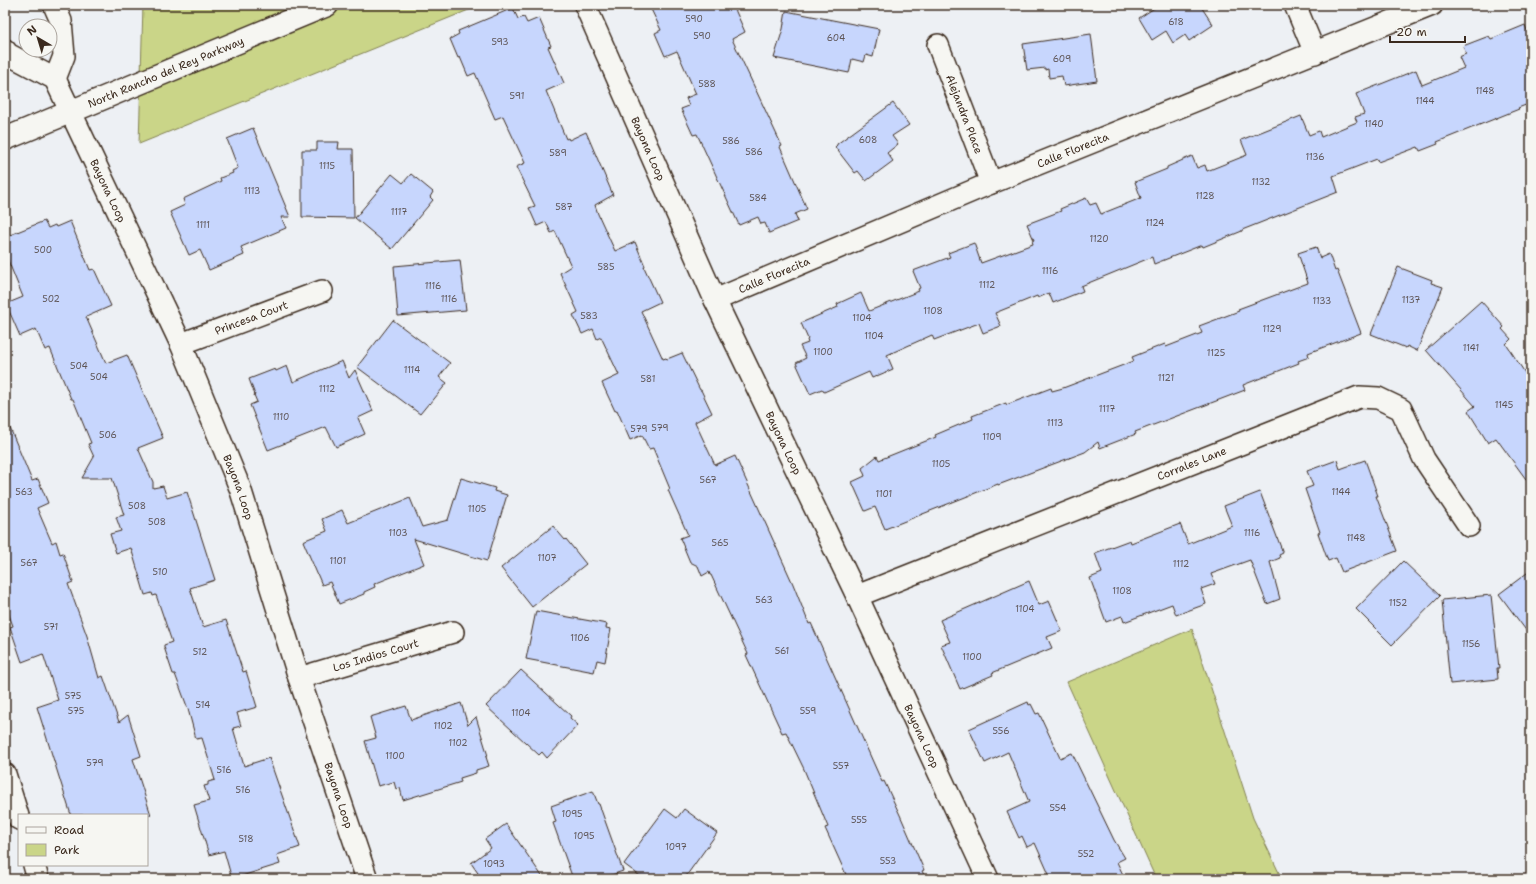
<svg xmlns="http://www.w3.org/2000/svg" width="1536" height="884" viewBox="0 0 1536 884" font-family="'Shantell Sans',sans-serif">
  <rect width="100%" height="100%" fill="#edf0f4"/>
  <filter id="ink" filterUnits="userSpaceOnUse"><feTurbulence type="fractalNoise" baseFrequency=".025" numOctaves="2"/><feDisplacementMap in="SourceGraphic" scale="8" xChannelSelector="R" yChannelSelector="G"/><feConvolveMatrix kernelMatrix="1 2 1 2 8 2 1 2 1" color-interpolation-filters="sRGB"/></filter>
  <g filter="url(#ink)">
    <g fill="#cad588" stroke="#828053">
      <path d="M 143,5 L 481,5 L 139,144 Z"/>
      <path d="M 1192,629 L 1253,818 L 1282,879 L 1156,879 L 1067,682 Z"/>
    </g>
    <g fill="#c7d6fd" stroke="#3b2a1e">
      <path d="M 649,5 L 733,5 L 745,32 L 732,39 L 782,146 L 780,147 L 807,209 L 795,214 L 798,221 L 769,233 L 765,223 L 761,224 L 758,217 L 739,225 L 697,134 L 693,135 L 681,109 L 689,106 L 686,98 L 696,94 L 677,51 L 665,56 L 655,33 L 661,30 Z"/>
      <path d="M 1159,5 L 1200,5 L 1213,25 L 1189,41 L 1185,35 L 1173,43 L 1166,31 L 1152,40 L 1139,18 Z"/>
      <path d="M 513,8 L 518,19 L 524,17 L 527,23 L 539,18 L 551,46 L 548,47 L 564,83 L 546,91 L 566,139 L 568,138 L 569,140 L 586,132 L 613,195 L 595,205 L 598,214 L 615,251 L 635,242 L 645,266 L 644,267 L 660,302 L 641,311 L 663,359 L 666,358 L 667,359 L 682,353 L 700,390 L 701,390 L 712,413 L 695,422 L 715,465 L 735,456 L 793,584 L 809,624 L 811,623 L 882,782 L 884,781 L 900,815 L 924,870 L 922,871 L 926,879 L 848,879 L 825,828 L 828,827 L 803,767 L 786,732 L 782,733 L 746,655 L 748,654 L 711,575 L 710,575 L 709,572 L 702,576 L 698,566 L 690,562 L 680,538 L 688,535 L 668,490 L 670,489 L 653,448 L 649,449 L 642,435 L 630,440 L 617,410 L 615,411 L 602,383 L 619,375 L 601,337 L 597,339 L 593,329 L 582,334 L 573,315 L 578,312 L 560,273 L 571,266 L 555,231 L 551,233 L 546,222 L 537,226 L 529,208 L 535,206 L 516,167 L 525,163 L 503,116 L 495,119 L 475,73 L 468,76 L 460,57 L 458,58 L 450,39 L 459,34 L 458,31 Z"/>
      <path d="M 786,11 L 879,29 L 873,57 L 866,55 L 864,62 L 852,59 L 849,73 L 774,58 L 783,29 Z"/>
      <path d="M 1525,25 L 1531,41 L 1531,103 L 1518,108 L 1519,109 L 1437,142 L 1438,144 L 1420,151 L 1418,147 L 1378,162 L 1377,159 L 1333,176 L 1338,192 L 1242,230 L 1242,231 L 1203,247 L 1202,245 L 1154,264 L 1152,257 L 1081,286 L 1083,291 L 1053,303 L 1049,293 L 1038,298 L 1037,296 L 995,313 L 1001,326 L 983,333 L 979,323 L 934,340 L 932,335 L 887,355 L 893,369 L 872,378 L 869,372 L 824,392 L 822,389 L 810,394 L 796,363 L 806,358 L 800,346 L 808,343 L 807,340 L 808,339 L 801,323 L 838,307 L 837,304 L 861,293 L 869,311 L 919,291 L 918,289 L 920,288 L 913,271 L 950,257 L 948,253 L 974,243 L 981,263 L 1033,244 L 1032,241 L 1034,240 L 1027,224 L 1061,211 L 1060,209 L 1086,198 L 1090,205 L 1096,203 L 1101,214 L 1141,198 L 1135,182 L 1167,169 L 1167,167 L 1192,156 L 1197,168 L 1205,165 L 1207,171 L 1247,155 L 1241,140 L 1301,116 L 1309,135 L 1319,131 L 1321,137 L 1357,122 L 1355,117 L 1364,114 L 1356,94 L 1416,70 L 1422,85 L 1464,68 L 1459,57 L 1466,54 L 1463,46 L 1489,36 L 1491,39 Z"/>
      <path d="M 1091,34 L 1097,81 L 1064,86 L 1062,76 L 1049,78 L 1048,69 L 1045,70 L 1045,68 L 1027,70 L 1023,44 Z"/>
      <path d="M 893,103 L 909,125 L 892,136 L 898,144 L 887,153 L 893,161 L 866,181 L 858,171 L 855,173 L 835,147 L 837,145 L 837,144 Z"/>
      <path d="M 253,128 L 290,217 L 281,217 L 286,228 L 241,247 L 244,255 L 209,270 L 200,250 L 189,255 L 170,212 L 185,205 L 183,199 L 221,181 L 220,178 L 233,173 L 232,171 L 238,168 L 227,139 Z"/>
      <path d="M 317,142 L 339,142 L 338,149 L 353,149 L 354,218 L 302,217 L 302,150 L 317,150 Z"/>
      <path d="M 392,174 L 403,183 L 411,174 L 433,192 L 430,197 L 433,200 L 392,249 L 355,218 Z"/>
      <path d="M 44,221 L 48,228 L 55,225 L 56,227 L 70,221 L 90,270 L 94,269 L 111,306 L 86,317 L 106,363 L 127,355 L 163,438 L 138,448 L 153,482 L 153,488 L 163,486 L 167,498 L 187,492 L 215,580 L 190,588 L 203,627 L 226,620 L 243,672 L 246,671 L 257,707 L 237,713 L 241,726 L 233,728 L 244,766 L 269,758 L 300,847 L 277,855 L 280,864 L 232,879 L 224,851 L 209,855 L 194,805 L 209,801 L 204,786 L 208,785 L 208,782 L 215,780 L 202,738 L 196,739 L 188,709 L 175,674 L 173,674 L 164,647 L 164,645 L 172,642 L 156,595 L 153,596 L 152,593 L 145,595 L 131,548 L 116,553 L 110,534 L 121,531 L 116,517 L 124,515 L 112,478 L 82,478 L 94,457 L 88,444 L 91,443 L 73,399 L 71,399 L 50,348 L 45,350 L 36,329 L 20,336 L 6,304 L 23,297 L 5,253 L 5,237 Z"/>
      <path d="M 1316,247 L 1320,258 L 1329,254 L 1335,271 L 1337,270 L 1361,333 L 1308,353 L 1309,357 L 1298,361 L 1299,363 L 1243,385 L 1245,390 L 1135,432 L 1136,434 L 1100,448 L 1098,442 L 1085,452 L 998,485 L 998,484 L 885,529 L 875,507 L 865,511 L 852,482 L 865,476 L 862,468 L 877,456 L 879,460 L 936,437 L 935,435 L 973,419 L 972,416 L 1006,403 L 1006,405 L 1051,388 L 1052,391 L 1063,388 L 1134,361 L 1132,357 L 1165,344 L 1166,347 L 1202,333 L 1199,326 L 1239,311 L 1238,309 L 1308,283 L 1298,253 Z"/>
      <path d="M 460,260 L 466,310 L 398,316 L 394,266 Z"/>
      <path d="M 1398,267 L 1432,280 L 1431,283 L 1443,287 L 1417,351 L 1407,346 L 1406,348 L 1371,334 Z"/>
      <path d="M 1481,301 L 1504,327 L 1502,329 L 1511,339 L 1506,344 L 1531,382 L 1531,486 L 1496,438 L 1488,443 L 1468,411 L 1475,406 L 1426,350 Z"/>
      <path d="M 393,320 L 450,363 L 439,377 L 447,383 L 430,404 L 429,403 L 420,414 L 357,367 Z"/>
      <path d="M 342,361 L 349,378 L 355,370 L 373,411 L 358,418 L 365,434 L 336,447 L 326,427 L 268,450 L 250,405 L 257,402 L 254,395 L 255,395 L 249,379 L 275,369 L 276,371 L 287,366 L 293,382 Z"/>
      <path d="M 5,416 L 32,481 L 38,479 L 48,503 L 37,508 L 52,543 L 56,541 L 60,554 L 63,553 L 73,582 L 68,584 L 87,636 L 99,678 L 103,676 L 119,722 L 128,715 L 141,756 L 133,759 L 151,815 L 71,815 L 37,707 L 58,700 L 43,654 L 22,662 L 10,627 L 13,626 L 5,604 Z"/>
      <path d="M 1337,460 L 1340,469 L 1365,460 L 1378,496 L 1376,496 L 1397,551 L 1342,572 L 1336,558 L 1328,561 L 1318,533 L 1320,532 L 1305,489 L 1313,486 L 1307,471 Z"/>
      <path d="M 461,478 L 495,488 L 494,491 L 507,495 L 487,561 L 414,539 L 424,564 L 374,584 L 375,587 L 364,592 L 364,594 L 339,604 L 330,582 L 322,585 L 303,541 L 327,531 L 322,519 L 342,510 L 348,523 L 410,498 L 422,527 L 448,520 Z"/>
      <path d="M 1260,492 L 1283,553 L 1279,555 L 1280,558 L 1270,562 L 1280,599 L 1267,604 L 1250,560 L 1211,574 L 1215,584 L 1201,589 L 1206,604 L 1176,615 L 1172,604 L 1124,622 L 1122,616 L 1106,622 L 1090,578 L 1102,573 L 1095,553 L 1130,540 L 1131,543 L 1180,524 L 1188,544 L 1232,526 L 1224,506 Z"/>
      <path d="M 553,526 L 565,540 L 566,539 L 586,564 L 532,607 L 501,568 Z"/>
      <path d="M 1403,561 L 1440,596 L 1392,645 L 1356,609 Z"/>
      <path d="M 1531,570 L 1531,637 L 1499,594 Z"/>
      <path d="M 1029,581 L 1039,605 L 1049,601 L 1062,631 L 1047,637 L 1052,648 L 992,673 L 993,675 L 960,689 L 941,645 L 950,642 L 940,620 Z"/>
      <path d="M 1491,595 L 1499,668 L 1497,668 L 1498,679 L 1450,684 L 1442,600 Z"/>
      <path d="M 536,611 L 607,624 L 606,628 L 611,629 L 605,662 L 597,660 L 594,672 L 526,659 Z"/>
      <path d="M 521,670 L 571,716 L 570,718 L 578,725 L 547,758 L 542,752 L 539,755 L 486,706 Z"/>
      <path d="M 1028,702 L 1029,705 L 1031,704 L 1036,714 L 1039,713 L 1060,758 L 1072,753 L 1114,840 L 1125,858 L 1117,862 L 1125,879 L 1051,879 L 1035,843 L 1027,847 L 1022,836 L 1019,838 L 1007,812 L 1029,802 L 1008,752 L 985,763 L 969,729 Z"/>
      <path d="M 461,703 L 468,725 L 476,717 L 488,756 L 486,757 L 489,766 L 476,770 L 476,773 L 460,778 L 461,782 L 403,800 L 400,788 L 396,789 L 394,782 L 378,786 L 365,741 L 376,738 L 370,717 L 406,706 L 411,720 Z"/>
      <path d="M 593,791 L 598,804 L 599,804 L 623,871 L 600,879 L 573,879 L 553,823 L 556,822 L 551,806 Z"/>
      <path d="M 665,809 L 677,818 L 684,809 L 717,833 L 684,879 L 644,879 L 624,864 Z"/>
      <path d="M 506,824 L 544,879 L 482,879 L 471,863 L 491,848 L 485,839 Z"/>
    </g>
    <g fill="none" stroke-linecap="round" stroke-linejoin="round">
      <g stroke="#3b2a1e" stroke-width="24">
        <g id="street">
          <path d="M 54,5 L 61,21 L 64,56 L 55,79"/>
          <path id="s1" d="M 585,5 L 715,300 L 857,596 L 988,879"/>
          <path d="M 1295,5 L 1315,53"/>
          <path id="s2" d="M 938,45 L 991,183"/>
          <path id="s3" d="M 5,50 L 8,54 L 55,79 L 181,344 L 240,488 L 299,678 L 367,879"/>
          <path id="s4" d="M 715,300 L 991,183 L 1432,5"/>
          <path id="s5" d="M 181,344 L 322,291"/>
          <path id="s6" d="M 857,596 L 1359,397 L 1378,398 L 1401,409 L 1424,459 L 1469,526"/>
          <path id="s7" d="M 299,678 L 453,632"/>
          <path d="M 5,774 L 19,819"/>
          <path d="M 34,865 L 38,879"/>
        </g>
      </g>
      <g stroke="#3b2a1e" stroke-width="25">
        <g id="secondary">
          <path id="s8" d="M 5,139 L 327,5"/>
        </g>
      </g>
      <use href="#street" stroke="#f6f6f2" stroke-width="21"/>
      <use href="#secondary" stroke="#f6f6f2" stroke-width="22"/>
    </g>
  </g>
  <g text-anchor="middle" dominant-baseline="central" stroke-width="3.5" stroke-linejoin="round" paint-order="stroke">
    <g font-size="9" fill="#5e5556">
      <text x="694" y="19">590</text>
      <text x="1176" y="22">618</text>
      <text x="702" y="36">590</text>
      <text x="836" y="38">604</text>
      <text x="500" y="42">593</text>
      <text x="1062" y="59">609</text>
      <text x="707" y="84">588</text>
      <text x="1485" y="91">1148</text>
      <text x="517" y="96">591</text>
      <text x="1425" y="101">1144</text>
      <text x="1374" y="124">1140</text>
      <text x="868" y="140">608</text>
      <text x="731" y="141">586</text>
      <text x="754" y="152">586</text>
      <text x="558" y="153">589</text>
      <text x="1315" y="157">1136</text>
      <text x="327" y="166">1115</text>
      <text x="1261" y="182">1132</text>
      <text x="252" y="191">1113</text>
      <text x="1205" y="196">1128</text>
      <text x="758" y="198">584</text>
      <text x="564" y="207">587</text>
      <text x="399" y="212">1117</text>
      <text x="1155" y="223">1124</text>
      <text x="203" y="225">1111</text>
      <text x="1099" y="239">1120</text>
      <text x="43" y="250">500</text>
      <text x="606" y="267">585</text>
      <text x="1050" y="271">1116</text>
      <text x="987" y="285">1112</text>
      <text x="433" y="286">1116</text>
      <text x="51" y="299">502</text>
      <text x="449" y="299">1116</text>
      <text x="1411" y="300">1137</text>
      <text x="1322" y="301">1133</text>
      <text x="933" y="311">1108</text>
      <text x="589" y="316">583</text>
      <text x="862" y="318">1104</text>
      <text x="1272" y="329">1129</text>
      <text x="874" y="336">1104</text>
      <text x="1471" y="348">1141</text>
      <text x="823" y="352">1100</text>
      <text x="1216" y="353">1125</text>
      <text x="79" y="366">504</text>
      <text x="412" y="370">1114</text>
      <text x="99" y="377">504</text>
      <text x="1166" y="378">1121</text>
      <text x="648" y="379">581</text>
      <text x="327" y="389">1112</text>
      <text x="1504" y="405">1145</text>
      <text x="1107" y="409">1117</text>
      <text x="281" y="417">1110</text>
      <text x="1055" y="423">1113</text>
      <text x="660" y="428">579</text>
      <text x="639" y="429">579</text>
      <text x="108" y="435">506</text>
      <text x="992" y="437">1109</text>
      <text x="941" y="464">1105</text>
      <text x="708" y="480">567</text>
      <text x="24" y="492">563</text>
      <text x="1341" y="492">1144</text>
      <text x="884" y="494">1101</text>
      <text x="137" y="506">508</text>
      <text x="477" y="509">1105</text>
      <text x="157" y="522">508</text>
      <text x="398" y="533">1103</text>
      <text x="1252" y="533">1116</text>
      <text x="1356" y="538">1148</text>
      <text x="720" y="543">565</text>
      <text x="547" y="558">1107</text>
      <text x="338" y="561">1101</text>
      <text x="29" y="563">567</text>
      <text x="1181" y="564">1112</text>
      <text x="160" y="572">510</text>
      <text x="1122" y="591">1108</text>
      <text x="764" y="600">563</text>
      <text x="1398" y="603">1152</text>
      <text x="1025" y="609">1104</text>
      <text x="51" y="627">571</text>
      <text x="580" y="638">1106</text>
      <text x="1471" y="644">1156</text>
      <text x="782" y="651">561</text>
      <text x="200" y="652">512</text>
      <text x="972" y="657">1100</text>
      <text x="73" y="696">575</text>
      <text x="203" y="705">514</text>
      <text x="76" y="711">575</text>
      <text x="808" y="711">559</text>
      <text x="521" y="713">1104</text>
      <text x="443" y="726">1102</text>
      <text x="1001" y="731">556</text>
      <text x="458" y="743">1102</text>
      <text x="395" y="756">1100</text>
      <text x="95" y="763">579</text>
      <text x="841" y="766">557</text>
      <text x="224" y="770">516</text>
      <text x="243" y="790">516</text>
      <text x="1058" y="808">554</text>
      <text x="572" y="814">1095</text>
      <text x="859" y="820">555</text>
      <text x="584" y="836">1095</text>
      <text x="246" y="839">518</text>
      <text x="676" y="847">1097</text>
      <text x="1086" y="854">552</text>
      <text x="888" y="861">553</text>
      <text x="494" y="864">1093</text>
    </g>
    <g font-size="11" fill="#3b2a1e" stroke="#f6f6f2">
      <text stroke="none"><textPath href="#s8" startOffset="174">North Rancho del Rey Parkway</textPath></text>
      <text stroke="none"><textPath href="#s2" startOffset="74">Alejandra Place</textPath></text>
      <text stroke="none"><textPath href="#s1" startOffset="157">Bayona Loop</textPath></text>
      <text stroke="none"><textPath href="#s4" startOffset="388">Calle Florecita</textPath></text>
      <text stroke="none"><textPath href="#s3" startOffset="182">Bayona Loop</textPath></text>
      <text stroke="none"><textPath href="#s4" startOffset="64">Calle Florecita</textPath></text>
      <text stroke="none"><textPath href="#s5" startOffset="75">Princesa Court</textPath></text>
      <text stroke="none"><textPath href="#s1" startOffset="481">Bayona Loop</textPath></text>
      <text stroke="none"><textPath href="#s6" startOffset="360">Corrales Lane</textPath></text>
      <text stroke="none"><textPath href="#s3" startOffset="506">Bayona Loop</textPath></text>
      <text stroke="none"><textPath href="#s7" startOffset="80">Los Indios Court</textPath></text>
      <text stroke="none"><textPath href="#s1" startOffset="805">Bayona Loop</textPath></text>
      <text stroke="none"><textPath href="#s3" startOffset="830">Bayona Loop</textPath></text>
    </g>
  </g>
  <rect width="1536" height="884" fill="none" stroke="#f6f6f2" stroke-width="20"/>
  <rect x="10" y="10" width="1516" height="864" fill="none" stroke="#3b2a1e" stroke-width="1.5" filter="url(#ink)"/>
  <rect x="18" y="814" width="130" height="52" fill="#f6f6f2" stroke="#aba49d"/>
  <rect x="26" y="827" width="20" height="6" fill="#f6f6f2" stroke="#aba49d"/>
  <text x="54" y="834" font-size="12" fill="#3b2a1e">Road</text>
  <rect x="26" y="844" width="20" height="12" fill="#cad588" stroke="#aba49d"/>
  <text x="54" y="854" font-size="12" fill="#3b2a1e">Park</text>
  <g transform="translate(38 38) rotate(322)"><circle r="19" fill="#f6f6f2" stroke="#aba49d"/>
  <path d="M0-3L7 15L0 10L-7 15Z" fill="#3b2a1e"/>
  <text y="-6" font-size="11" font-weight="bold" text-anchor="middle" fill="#3b2a1e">N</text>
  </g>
  <path d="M1390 36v6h75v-6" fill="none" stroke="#3b2a1e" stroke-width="2"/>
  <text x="1396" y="36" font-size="12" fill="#3b2a1e" stroke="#f6f6f2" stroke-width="3" paint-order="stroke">20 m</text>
</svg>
